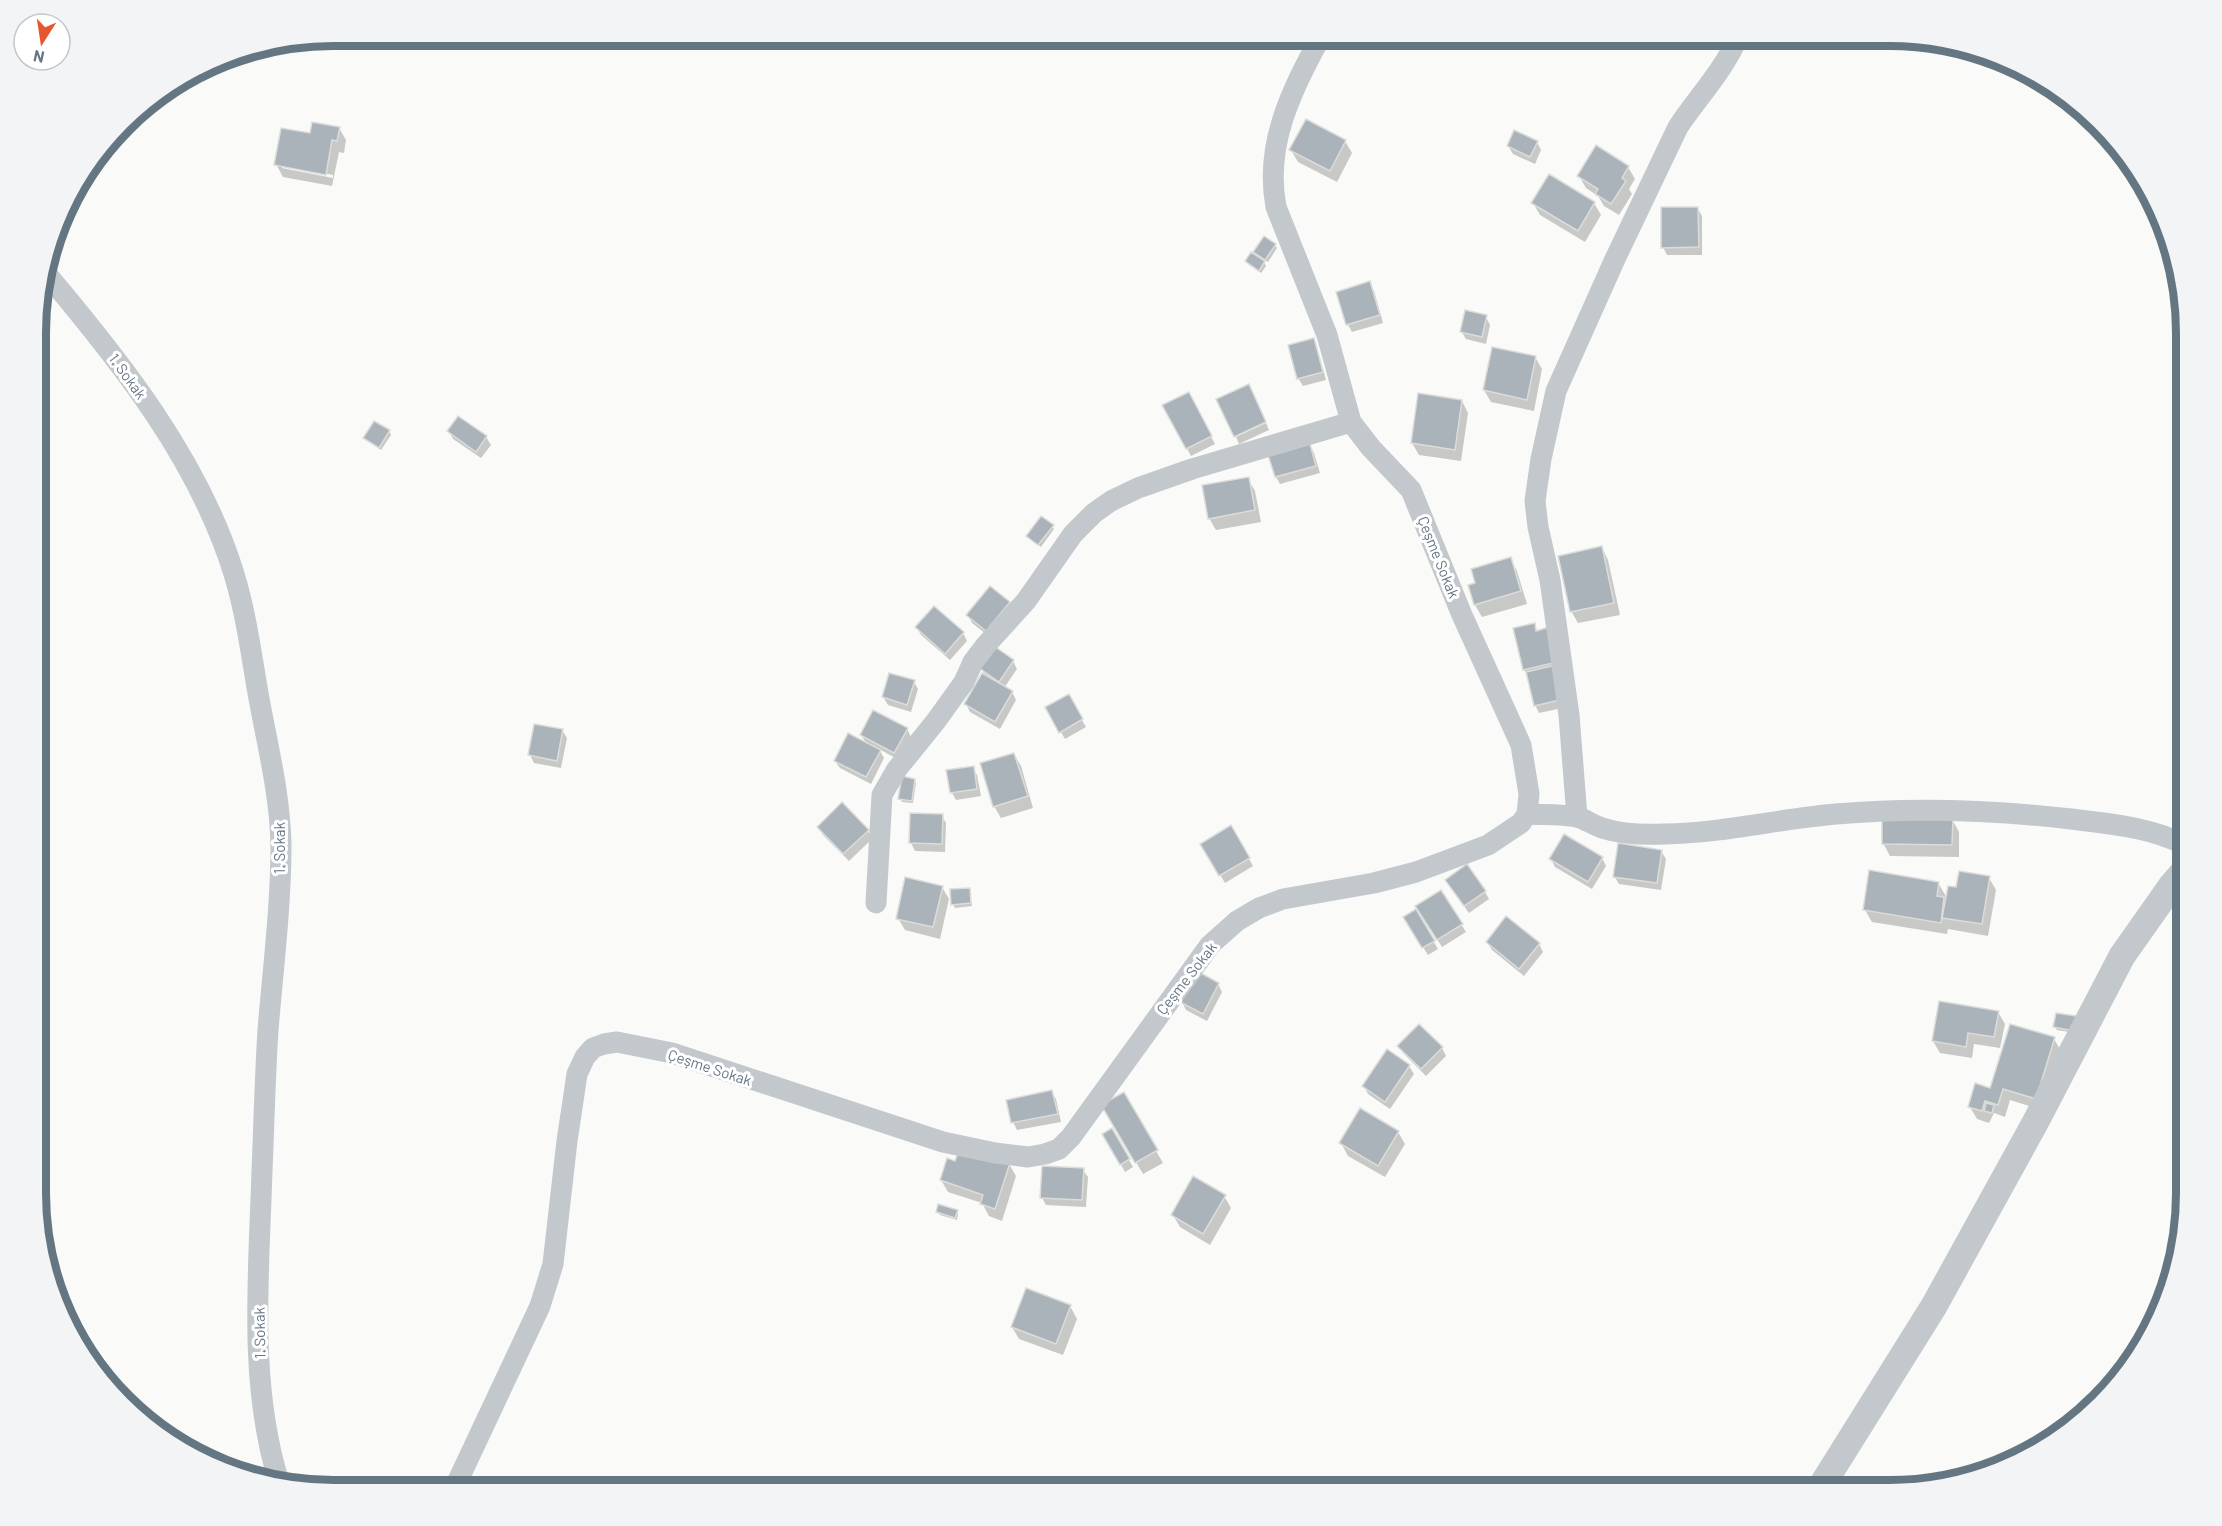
<svg xmlns="http://www.w3.org/2000/svg" width="2222" height="1526" viewBox="0 0 2222 1526" font-family="Barlow,sans-serif">
  <rect width="100%" height="100%" fill="#fafaf8"/>
  <g fill="#0003" fill-rule="evenodd">
    <path d="M 339,128 L 346,140 L 344,153 L 339,152 L 332,186 L 283,177 L 276,164 L 311,135 ZM 282,165 L 333,175 L 333,178 L 282,168 Z"/>
    <path d="M 1345,141 L 1352,153 L 1337,182 L 1298,162 L 1291,150 Z"/>
    <path d="M 1537,142 L 1541,150 L 1535,164 L 1513,154 L 1508,146 Z"/>
    <path d="M 1628,167 L 1635,179 L 1629,189 L 1632,194 L 1619,215 L 1604,206 L 1598,196 L 1586,188 L 1579,176 Z"/>
    <path d="M 1533,203 L 1594,203 L 1601,215 L 1585,242 L 1540,215 Z"/>
    <path d="M 1698,209 L 1702,216 L 1702,255 L 1667,255 L 1663,247 Z"/>
    <path d="M 1275,245 L 1277,248 L 1268,262 L 1262,258 L 1266,266 L 1261,273 L 1249,265 L 1247,262 L 1259,259 L 1255,252 Z"/>
    <path d="M 1369,283 L 1374,291 L 1383,323 L 1352,332 L 1348,325 L 1338,293 Z"/>
    <path d="M 1486,317 L 1490,325 L 1486,344 L 1466,339 L 1461,331 Z"/>
    <path d="M 1313,340 L 1317,347 L 1326,380 L 1303,386 L 1298,378 Z"/>
    <path d="M 1535,357 L 1542,369 L 1534,411 L 1491,402 L 1484,390 Z"/>
    <path d="M 1192,401 L 1215,444 L 1191,456 L 1164,406 Z"/>
    <path d="M 1462,401 L 1468,413 L 1461,461 L 1419,455 L 1412,443 Z"/>
    <path d="M 458,418 L 486,437 L 491,445 L 481,458 L 453,439 L 449,431 Z"/>
    <path d="M 1266,423 L 1269,430 L 1239,444 L 1236,437 Z"/>
    <path d="M 389,431 L 391,435 L 381,450 L 365,438 Z"/>
    <path d="M 1310,445 L 1314,453 L 1320,473 L 1280,484 L 1276,477 Z"/>
    <path d="M 1248,479 L 1255,491 L 1261,522 L 1216,530 L 1209,518 Z"/>
    <path d="M 1052,526 L 1054,529 L 1041,547 L 1027,536 Z"/>
    <path d="M 1602,548 L 1608,560 L 1620,615 L 1578,623 L 1571,611 Z"/>
    <path d="M 1510,559 L 1517,571 L 1527,604 L 1482,617 L 1475,605 L 1470,586 L 1477,584 Z"/>
    <path d="M 1009,603 L 1013,611 L 991,638 L 972,623 L 968,615 Z"/>
    <path d="M 1534,625 L 1538,632 L 1548,629 L 1567,707 L 1539,713 L 1535,705 L 1529,677 L 1524,670 Z"/>
    <path d="M 917,628 L 963,633 L 967,641 L 950,660 L 921,635 Z"/>
    <path d="M 1013,661 L 1017,669 L 1004,688 L 1012,692 L 1016,700 L 1000,729 L 970,712 L 966,704 L 986,677 L 981,668 Z"/>
    <path d="M 914,682 L 918,689 L 911,712 L 888,705 L 883,697 Z"/>
    <path d="M 1068,696 L 1086,727 L 1065,739 L 1047,708 Z"/>
    <path d="M 907,729 L 911,737 L 899,760 L 879,749 L 884,758 L 871,784 L 840,768 L 835,761 L 867,744 L 861,735 Z"/>
    <path d="M 562,730 L 567,738 L 561,768 L 534,763 L 530,755 Z"/>
    <path d="M 1014,754 L 1021,766 L 1033,808 L 1001,818 L 994,806 Z"/>
    <path d="M 973,768 L 977,775 L 981,796 L 956,800 L 952,793 Z"/>
    <path d="M 914,780 L 916,783 L 913,803 L 902,802 L 900,798 Z"/>
    <path d="M 942,816 L 946,823 L 945,852 L 915,851 L 911,843 Z"/>
    <path d="M 1952,819 L 1959,832 L 1959,857 L 1890,856 L 1883,843 Z"/>
    <path d="M 819,827 L 868,831 L 872,839 L 849,861 L 823,835 Z"/>
    <path d="M 1231,827 L 1253,866 L 1225,883 L 1202,844 Z"/>
    <path d="M 1661,851 L 1666,859 L 1661,890 L 1619,884 L 1614,876 Z"/>
    <path d="M 1602,858 L 1606,866 L 1592,889 L 1555,867 L 1551,859 Z"/>
    <path d="M 1989,878 L 1996,890 L 1988,936 L 1948,929 L 1947,934 L 1872,922 L 1865,910 L 1938,883 L 1947,898 L 1957,889 Z"/>
    <path d="M 942,887 L 949,899 L 940,939 L 905,930 L 898,918 Z"/>
    <path d="M 1451,888 L 1485,892 L 1489,899 L 1469,913 Z"/>
    <path d="M 969,889 L 972,906 L 955,908 L 953,904 Z"/>
    <path d="M 1441,892 L 1466,932 L 1442,947 L 1417,907 Z"/>
    <path d="M 1415,911 L 1438,949 L 1428,955 L 1405,918 Z"/>
    <path d="M 1487,942 L 1539,944 L 1543,952 L 1524,976 L 1492,950 Z"/>
    <path d="M 1218,984 L 1222,992 L 1207,1021 L 1186,1010 L 1182,1002 Z"/>
    <path d="M 1998,1012 L 2005,1024 L 2000,1048 L 1974,1044 L 1972,1058 L 1940,1053 L 1933,1041 Z"/>
    <path d="M 2057,1014 L 2075,1033 L 2057,1030 L 2055,1027 Z"/>
    <path d="M 2054,1039 L 2061,1051 L 2042,1110 L 2010,1100 L 2005,1117 L 1994,1113 L 1989,1123 L 1977,1119 L 1970,1107 Z"/>
    <path d="M 1399,1047 L 1442,1048 L 1446,1056 L 1426,1076 L 1404,1054 Z"/>
    <path d="M 1409,1066 L 1414,1074 L 1390,1109 L 1368,1094 L 1364,1086 Z"/>
    <path d="M 1051,1091 L 1056,1099 L 1061,1122 L 1017,1130 L 1013,1122 Z"/>
    <path d="M 1123,1094 L 1163,1163 L 1143,1174 L 1103,1106 Z"/>
    <path d="M 1112,1130 L 1133,1167 L 1125,1172 L 1104,1134 Z"/>
    <path d="M 1398,1132 L 1405,1144 L 1385,1177 L 1348,1156 L 1341,1143 Z"/>
    <path d="M 956,1162 L 1009,1164 L 1016,1176 L 1002,1221 L 989,1216 L 982,1203 L 948,1192 L 941,1180 Z"/>
    <path d="M 1083,1170 L 1088,1177 L 1086,1207 L 1046,1205 L 1042,1198 Z"/>
    <path d="M 1224,1196 L 1231,1208 L 1210,1245 L 1180,1227 L 1173,1215 Z"/>
    <path d="M 957,1211 L 958,1214 L 957,1220 L 940,1215 L 938,1212 Z"/>
    <path d="M 1070,1306 L 1077,1319 L 1063,1355 L 1019,1339 L 1012,1327 Z"/>
  </g>
  <g fill="#aab3b9" stroke="#dcdcda" stroke-width="1.5">
    <path d="M 1306,119 L 1346,140 L 1330,171 L 1289,150 Z"/>
    <path d="M 312,122 L 340,127 L 337,141 L 332,140 L 326,175 L 274,165 L 281,128 L 310,133 Z"/>
    <path d="M 1514,130 L 1538,141 L 1530,157 L 1507,146 Z"/>
    <path d="M 1596,145 L 1629,166 L 1622,178 L 1626,181 L 1611,204 L 1595,194 L 1598,189 L 1577,176 Z"/>
    <path d="M 1549,174 L 1595,202 L 1578,231 L 1531,203 Z"/>
    <path d="M 1661,207 L 1698,207 L 1699,247 L 1661,248 Z"/>
    <path d="M 1264,236 L 1276,244 L 1265,260 L 1253,252 Z"/>
    <path d="M 1251,252 L 1265,261 L 1259,271 L 1245,261 Z"/>
    <path d="M 1370,281 L 1380,315 L 1346,325 L 1336,292 Z"/>
    <path d="M 1465,310 L 1487,315 L 1482,337 L 1460,332 Z"/>
    <path d="M 1314,338 L 1323,372 L 1297,379 L 1288,345 Z"/>
    <path d="M 1492,347 L 1536,356 L 1527,400 L 1483,390 Z"/>
    <path d="M 1249,384 L 1266,422 L 1234,437 L 1216,399 Z"/>
    <path d="M 1189,392 L 1212,436 L 1186,449 L 1162,405 Z"/>
    <path d="M 1418,393 L 1462,400 L 1455,450 L 1411,443 Z"/>
    <path d="M 458,416 L 487,436 L 476,452 L 447,431 Z"/>
    <path d="M 374,421 L 390,430 L 379,448 L 363,438 Z"/>
    <path d="M 1310,444 L 1316,466 L 1275,477 L 1268,455 Z"/>
    <path d="M 1249,477 L 1255,510 L 1208,519 L 1202,485 Z"/>
    <path d="M 1041,516 L 1054,525 L 1038,545 L 1026,536 Z"/>
    <path d="M 1602,546 L 1614,603 L 1570,612 L 1558,556 Z"/>
    <path d="M 1511,557 L 1521,591 L 1474,605 L 1468,585 L 1475,583 L 1471,569 Z"/>
    <path d="M 990,586 L 1010,602 L 986,631 L 966,615 Z"/>
    <path d="M 934,606 L 964,632 L 945,654 L 915,627 Z"/>
    <path d="M 1535,623 L 1536,631 L 1549,627 L 1557,662 L 1523,670 L 1513,628 Z"/>
    <path d="M 994,646 L 1014,660 L 999,682 L 979,668 Z"/>
    <path d="M 1556,665 L 1564,699 L 1534,706 L 1526,672 Z"/>
    <path d="M 889,673 L 915,680 L 907,705 L 882,697 Z"/>
    <path d="M 982,673 L 1013,691 L 995,722 L 964,704 Z"/>
    <path d="M 1069,694 L 1083,719 L 1059,733 L 1045,707 Z"/>
    <path d="M 873,710 L 908,728 L 894,753 L 860,735 Z"/>
    <path d="M 534,724 L 563,729 L 557,761 L 528,755 Z"/>
    <path d="M 848,733 L 881,750 L 866,777 L 834,761 Z"/>
    <path d="M 1014,753 L 1028,796 L 993,807 L 980,763 Z"/>
    <path d="M 974,766 L 977,789 L 950,793 L 946,770 Z"/>
    <path d="M 902,776 L 915,779 L 912,801 L 898,799 Z"/>
    <path d="M 842,802 L 869,830 L 843,854 L 817,827 Z"/>
    <path d="M 910,813 L 943,814 L 942,844 L 909,843 Z"/>
    <path d="M 1882,817 L 1953,818 L 1952,845 L 1882,844 Z"/>
    <path d="M 1231,825 L 1250,858 L 1219,876 L 1200,844 Z"/>
    <path d="M 1564,834 L 1603,857 L 1588,882 L 1549,859 Z"/>
    <path d="M 1618,843 L 1662,850 L 1657,883 L 1613,877 Z"/>
    <path d="M 1467,864 L 1486,891 L 1464,906 L 1445,880 Z"/>
    <path d="M 1869,870 L 1939,882 L 1937,896 L 1944,897 L 1941,923 L 1863,910 Z"/>
    <path d="M 1959,871 L 1990,876 L 1982,924 L 1942,918 L 1948,886 L 1956,887 Z"/>
    <path d="M 905,877 L 943,886 L 933,927 L 896,919 Z"/>
    <path d="M 970,888 L 971,903 L 951,905 L 950,889 Z"/>
    <path d="M 1441,890 L 1463,924 L 1437,940 L 1415,906 Z"/>
    <path d="M 1416,909 L 1435,941 L 1422,948 L 1403,917 Z"/>
    <path d="M 1506,916 L 1540,943 L 1519,969 L 1486,942 Z"/>
    <path d="M 1197,971 L 1219,983 L 1203,1014 L 1180,1002 Z"/>
    <path d="M 1939,1001 L 1999,1011 L 1994,1037 L 1968,1033 L 1966,1047 L 1932,1041 Z"/>
    <path d="M 2056,1013 L 2076,1016 L 2074,1031 L 2053,1027 Z"/>
    <path d="M 1419,1024 L 1443,1047 L 1421,1069 L 1397,1046 Z"/>
    <path d="M 2010,1024 L 2055,1037 L 2036,1099 L 2003,1089 L 1998,1105 L 1985,1101 L 1982,1111 L 1968,1107 L 1975,1083 L 1990,1088 Z"/>
    <path d="M 1387,1049 L 1410,1065 L 1385,1102 L 1362,1086 Z"/>
    <path d="M 1052,1090 L 1058,1114 L 1011,1123 L 1006,1100 Z"/>
    <path d="M 1124,1092 L 1158,1150 L 1135,1163 L 1101,1105 Z"/>
    <path d="M 1986,1103 L 1994,1105 L 1992,1113 L 1984,1111 Z"/>
    <path d="M 1360,1108 L 1399,1131 L 1378,1166 L 1339,1143 Z"/>
    <path d="M 1112,1128 L 1130,1159 L 1120,1165 L 1102,1134 Z"/>
    <path d="M 960,1147 L 1010,1163 L 995,1209 L 980,1204 L 983,1195 L 940,1180 L 947,1158 L 955,1161 Z"/>
    <path d="M 1042,1166 L 1084,1168 L 1082,1200 L 1040,1198 Z"/>
    <path d="M 1193,1176 L 1226,1195 L 1203,1234 L 1171,1215 Z"/>
    <path d="M 938,1204 L 958,1210 L 955,1218 L 936,1212 Z"/>
    <path d="M 1026,1288 L 1071,1305 L 1056,1344 L 1011,1327 Z"/>
  </g>
  <g fill="none" stroke-linecap="round" stroke-linejoin="round">
    <g stroke="#c3c8cc" stroke-width="21">
      <path d="M 45,272 C 121,362 199,460 234,574 C 246,613 251,653 258,693 C 267,744 280,793 281,845 C 281,906 273,969 268,1030 C 265,1077 264,1124 262,1171 C 259,1273 248,1383 279,1482"/>
      <path d="M 1527,814 C 1543,815 1561,814 1577,817 C 1585,819 1593,825 1602,828 C 1621,834 1645,835 1665,834 C 1722,833 1778,819 1836,814 C 1914,807 1993,810 2071,819 C 2110,824 2150,827 2185,845"/>
      <path d="M 1577,817 L 1569,715 L 1550,580 L 1538,527 L 1535,501 L 1541,459 L 1556,391 L 1615,259 L 1678,127 C 1698,97 1724,70 1738,37"/>
      <path d="M 876,903 L 882,795 L 897,769 L 936,721 L 964,682 L 973,662 L 986,645 L 1026,601 L 1073,534 L 1094,513 L 1111,501 L 1138,488 L 1192,469 L 1351,422"/>
      <path d="M 454,1489 L 540,1306 L 553,1264 L 567,1141 L 577,1074 L 585,1057 L 593,1048 L 604,1044 L 617,1042 L 672,1053 L 943,1142 L 995,1153 L 1028,1157 L 1045,1154 L 1059,1149 L 1071,1137 L 1210,945 L 1237,921 L 1259,908 L 1283,899 L 1374,883 L 1416,872 L 1488,845 L 1521,823 L 1527,814 L 1529,794 L 1521,745 L 1462,615 L 1411,490 L 1371,448 L 1351,422 L 1327,335 L 1276,207 C 1264,144 1292,90 1321,36"/>
    </g>
    <path stroke="#c3c8cc" stroke-width="27" d="M 1819,1490 L 1934,1306 L 2035,1123 L 2122,956 L 2172,885 L 2185,870"/>
  </g>
  <g text-anchor="middle" dominant-baseline="central" stroke-width="6" stroke-linejoin="round" paint-order="stroke">
    <g font-size="15" fill="#657683" stroke="#fff">
      <text transform="translate(128 376) rotate(54)">1. Sokak</text>
      <text transform="translate(1439 557) rotate(68)">Çeşme Sokak</text>
      <text transform="translate(279 848) rotate(-90)">1. Sokak</text>
      <text transform="translate(1186 978) rotate(-52)">Çeşme Sokak</text>
      <text transform="translate(710 1067) rotate(18)">Çeşme Sokak</text>
      <text transform="translate(259 1333) rotate(-91)">1. Sokak</text>
    </g>
  </g>
  <path d="M0 0H2222V1526H0ZM333 46H1889A287 287 0 0 1 2176 333V1193A287 287 0 0 1 1889 1480H333A287 287 0 0 1 46 1193V333A287 287 0 0 1 333 46Z" fill="#f3f4f5" fill-rule="evenodd"/>
  <path fill="none" stroke="#657683" stroke-width="8" d="M333 46H1889A287 287 0 0 1 2176 333V1193A287 287 0 0 1 1889 1480H333A287 287 0 0 1 46 1193V333A287 287 0 0 1 333 46Z"/>
  <g transform="translate(42 42) rotate(192)"><circle r="28" fill="#ffffff" stroke="#c1c8cd" stroke-width="1.5"/>
  <path d="M0-4.5L10 22L0 15L-10 22Z" fill="#e4572e"/>
  <text y="-9" font-size="16" font-weight="bold" text-anchor="middle" fill="#657683">N</text>
  </g>
</svg>
